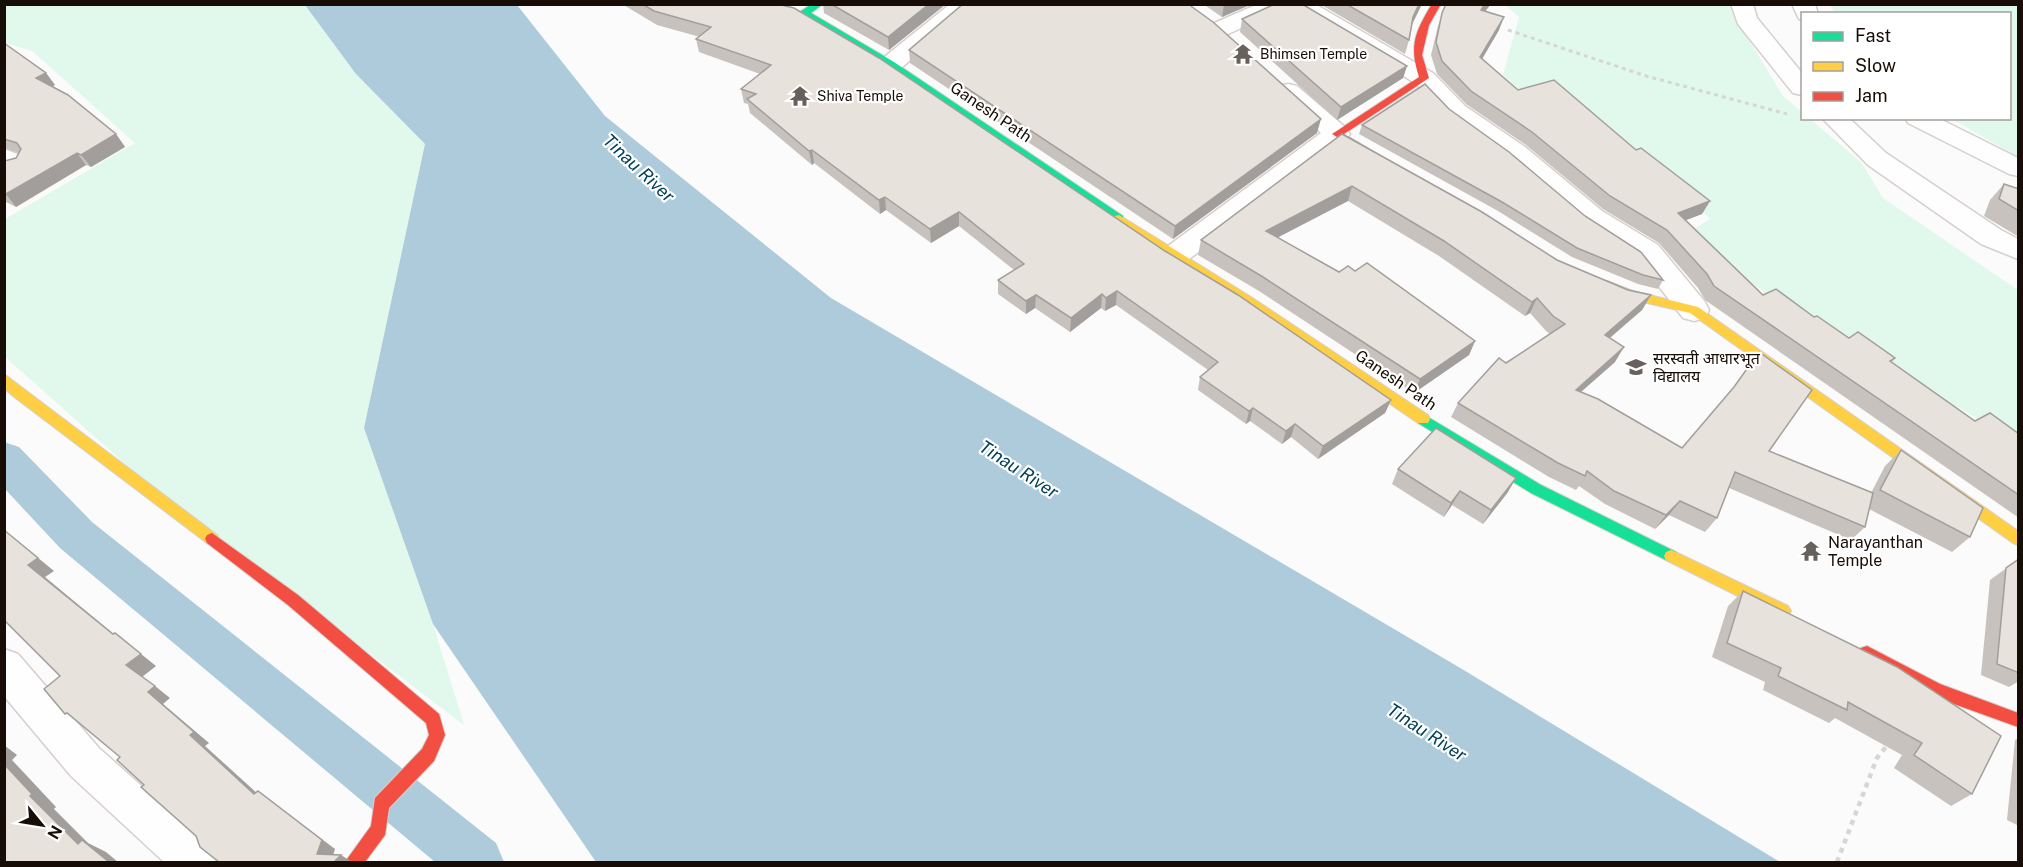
<svg xmlns="http://www.w3.org/2000/svg" width="2023" height="867" viewBox="0 0 2023 867" font-family="'Public Sans','Noto Sans Devanagari',sans-serif">
  <rect width="100%" height="100%" fill="#fbfbfb"/>
  <g fill="#e1f8ec">
    <path d="M 5,5 L 305,5 L 356,74 L 425,144 L 364,428 L 433,624 L 464,725 L 158,493 L 5,357 L 5,219 L 135,143 L 32,51 L 5,43 Z"/>
    <path d="M 1505,5 L 1730,5 L 1731,10 L 1783,96 L 1802,112 L 1802,118 L 1810,119 L 1861,162 L 1883,198 L 2018,290 L 2018,443 L 1958,407 L 1933,406 L 1776,299 L 1715,260 L 1686,234 L 1710,219 L 1684,193 L 1524,94 L 1503,75 L 1519,17 Z"/>
    <path d="M 1830,5 L 2018,5 L 2018,157 L 1952,119 L 2010,118 L 2010,14 L 1835,13 Z"/>
  </g>
  <path fill="#adcbda" d="M 305,5 L 517,5 L 605,116 L 831,298 L 1462,669 L 1780,862 L 596,862 L 433,624 L 364,428 L 425,144 L 356,74 Z"/>
  <g fill="none" stroke-linecap="round" stroke-linejoin="round">
    <path fill="#adcbda" fill-rule="evenodd" d="M 4,442 L 19,447 L 92,522 L 496,843 L 504,862 L 435,862 L 60,548 L 4,488 Z"/>
    <g stroke="#d6cfcc" stroke-width="3">
      <g id="street">
        <path d="M 950,4 L 976,4 L 900,69 L 891,71 L 882,69 L 879,64 L 882,59 Z"/>
        <path d="M 1258,4 L 1315,4 L 1433,73 L 1465,106 L 1525,147 L 1602,211 L 1658,245 L 1705,302 L 1709,310 L 1705,318 L 1694,321 L 1683,318 L 1638,259 L 1582,223 L 1507,159 L 1447,116 L 1415,83 L 1288,7 L 1228,34 L 1220,36 L 1212,34 L 1208,29 L 1212,24 Z"/>
        <path d="M 1731,4 L 1753,4 L 1757,18 L 1802,73 L 1802,95 L 1793,93 L 1738,24 Z"/>
        <path d="M 1792,4 L 1815,4 L 1818,14 L 1802,14 L 1802,20 L 1799,19 Z"/>
        <path d="M 1288,84 L 1297,86 L 1346,128 L 1350,134 L 1346,140 L 1184,263 L 1174,266 L 1164,263 L 1160,256 L 1164,249 L 1321,133 L 1276,91 L 1279,86 Z"/>
        <path d="M 1822,118 L 1849,118 L 1886,153 L 2001,230 L 2018,239 L 2018,259 L 1981,244 L 1868,165 Z"/>
        <path d="M 1905,118 L 1938,118 L 2018,158 L 2018,176 L 2009,174 L 1908,123 Z"/>
        <path d="M 4,149 L 25,157 L 29,163 L 25,169 L 16,171 L 4,168 Z"/>
        <path d="M 4,649 L 18,654 L 99,748 L 210,847 L 216,862 L 164,862 L 71,776 L 4,696 Z"/>
      </g>
    </g>
    <g stroke="#d6cfcc" stroke-width="2">
      <g id="fast">
        <path d="M 812,4 L 823,4 L 811,13 L 894,62 L 1123,216 L 1123,222 L 1115,222 L 888,66 L 801,15 L 801,11 Z"/>
        <path d="M 1423,414 L 1541,485 L 1676,552 L 1678,556 L 1676,560 L 1671,562 L 1666,560 L 1531,493 L 1418,423 L 1416,419 Z"/>
      </g>
    </g>
    <g stroke="#d6cfcc" stroke-width="2">
      <g id="slow">
        <path d="M 1119,215 L 1251,297 L 1428,415 L 1430,419 L 1428,423 L 1418,423 L 1243,303 L 1170,259 L 1115,222 L 1115,216 Z"/>
        <path d="M 1607,281 L 1633,291 L 1698,307 L 2018,531 L 2018,545 L 2013,543 L 1690,313 L 1626,298 L 1603,288 L 1601,285 Z"/>
        <path d="M 4,374 L 217,535 L 219,539 L 217,543 L 212,545 L 207,543 L 13,396 L 4,388 Z"/>
        <path d="M 1671,550 L 1788,606 L 1791,611 L 1788,616 L 1783,618 L 1778,616 L 1666,560 L 1664,556 L 1666,552 Z"/>
      </g>
    </g>
    <g stroke="#d6cfcc" stroke-width="2">
      <g id="jam">
        <path d="M 1432,4 L 1441,4 L 1429,25 L 1422,55 L 1429,78 L 1344,134 L 1384,158 L 1379,161 L 1375,160 L 1332,134 L 1419,77 C 1409,45 1415,32 1432,4 Z"/>
        <path d="M 212,533 L 298,595 L 439,714 L 445,735 L 434,761 L 389,808 L 385,835 L 365,862 L 345,862 L 371,826 L 375,798 L 422,749 L 429,735 L 426,723 L 288,605 L 207,543 L 205,539 L 207,535 Z"/>
        <path d="M 1867,646 L 1940,684 L 2018,713 L 2018,727 L 1929,695 L 1861,658 L 1859,653 L 1861,648 Z"/>
      </g>
    </g>
    <path stroke="#d7d6d6" stroke-width="3" stroke-dasharray="4 4" stroke-linecap="butt" d="M 1508,30 L 1646,76 L 1787,114"/>
    <path stroke="#d7d6d6" stroke-width="4.5" stroke-dasharray="5 5" stroke-linecap="butt" d="M 1837,862 L 1877,758 L 1889,743"/>
    <use href="#street" fill="#fefefe" fill-rule="evenodd"/>
    <use href="#fast" fill="#16e098" fill-rule="evenodd"/>
    <use href="#slow" fill="#ffcf43" fill-rule="evenodd"/>
    <use href="#jam" fill="#f24e42" fill-rule="evenodd"/>
  </g>
  <g fill="#c8c2be">
    <path d="M 622,4 L 777,4 L 1165,251 L 1391,400 L 1385,413 L 1318,459 L 1291,437 L 1282,444 L 1250,421 L 1246,424 L 1198,390 L 1200,377 L 1208,370 L 1116,305 L 1105,311 L 1101,308 L 1070,332 L 1035,308 L 1026,314 L 998,294 L 998,280 L 1014,270 L 959,226 L 931,243 L 886,210 L 880,214 L 814,163 L 812,165 L 750,113 L 748,104 L 744,103 L 741,89 L 760,74 L 699,52 L 696,39 L 700,37 L 657,25 Z"/>
    <path d="M 823,4 L 946,4 L 889,50 L 824,13 Z"/>
    <path d="M 1203,4 L 1252,4 L 1222,17 Z"/>
    <path d="M 1320,4 L 1422,4 L 1412,25 L 1409,40 L 1405,54 Z"/>
    <path d="M 1446,4 L 1491,4 L 1485,11 L 1499,30 L 1482,59 L 1518,90 L 1636,150 L 1710,201 L 1702,214 L 1686,220 L 1763,295 L 1814,317 L 1849,338 L 1895,358 L 1891,363 L 1975,421 L 2019,434 L 2019,518 L 1705,300 L 1698,288 L 1659,243 L 1603,209 L 1526,145 L 1466,104 L 1437,74 L 1431,55 L 1438,26 Z"/>
    <path d="M 1242,19 L 1407,66 L 1403,78 L 1337,120 L 1240,32 Z"/>
    <path d="M 4,43 L 46,73 L 55,85 L 52,86 L 116,134 L 125,147 L 91,167 L 86,165 L 16,207 L 4,201 L 4,161 L 16,158 L 19,153 L 4,148 Z"/>
    <path d="M 909,50 L 1317,133 L 1173,239 L 910,63 Z"/>
    <path d="M 1449,109 L 1585,216 L 1663,280 L 1658,289 L 1638,284 L 1572,257 L 1498,211 L 1359,134 L 1362,125 Z"/>
    <path d="M 1342,134 L 1557,260 L 1628,290 L 1651,295 L 1642,310 L 1609,338 L 1615,362 L 1581,392 L 1682,448 L 1769,451 L 1871,493 L 1885,466 L 1901,450 L 1970,537 L 1952,552 L 1869,509 L 1865,527 L 1851,540 L 1729,488 L 1717,518 L 1705,532 L 1669,515 L 1655,529 L 1605,504 L 1579,486 L 1576,490 L 1549,477 L 1451,417 L 1458,403 L 1506,363 L 1550,334 L 1546,331 L 1530,313 L 1525,316 L 1439,256 L 1348,201 L 1278,237 L 1339,272 L 1475,341 L 1469,355 L 1414,393 L 1259,291 L 1198,255 L 1201,240 Z"/>
    <path d="M 2004,184 L 2019,189 L 2019,237 L 1984,216 L 1990,200 Z"/>
    <path d="M 1398,469 L 1508,492 L 1483,524 L 1452,505 L 1444,517 L 1392,484 Z"/>
    <path d="M 2019,559 L 2019,681 L 2009,687 L 1981,675 L 1990,580 Z"/>
    <path d="M 1743,591 L 1897,667 L 1972,794 L 1951,806 L 1894,768 L 1902,755 L 1835,718 L 1829,723 L 1763,690 L 1765,682 L 1712,657 L 1728,606 Z"/>
    <path d="M 2019,738 L 2019,826 L 2007,820 L 2015,740 Z"/>
  </g>
  <g fill="#a29e9b">
    <path d="M 929,4 L 946,4 L 889,50 L 888,37 Z"/>
    <path d="M 1224,4 L 1252,4 L 1222,17 Z"/>
    <path d="M 1419,4 L 1422,4 L 1409,30 L 1413,17 Z"/>
    <path d="M 1485,4 L 1491,4 L 1476,23 L 1481,10 Z"/>
    <path d="M 1504,17 L 1499,30 L 1475,71 L 1480,57 Z"/>
    <path d="M 1407,66 L 1403,78 L 1337,120 L 1341,107 Z"/>
    <path d="M 46,73 L 55,85 L 45,90 L 36,78 Z"/>
    <path d="M 1321,119 L 1317,133 L 1173,239 L 1175,226 Z"/>
    <path d="M 116,134 L 125,147 L 91,167 L 81,155 Z"/>
    <path d="M 812,150 L 814,163 L 812,165 L 809,151 Z"/>
    <path d="M 77,153 L 86,165 L 16,207 L 6,194 Z"/>
    <path d="M 1352,186 L 1348,201 L 1263,245 L 1266,231 Z"/>
    <path d="M 885,197 L 886,210 L 880,214 L 879,200 Z"/>
    <path d="M 1710,201 L 1702,214 L 1670,226 L 1678,213 Z"/>
    <path d="M 959,212 L 959,226 L 931,243 L 930,229 Z"/>
    <path d="M 1117,291 L 1116,305 L 1105,311 L 1106,298 Z"/>
    <path d="M 1102,294 L 1101,308 L 1070,332 L 1071,318 Z"/>
    <path d="M 1036,295 L 1035,308 L 1026,314 L 1026,301 Z"/>
    <path d="M 1651,295 L 1642,310 L 1596,350 L 1605,335 Z"/>
    <path d="M 1537,298 L 1530,313 L 1525,316 L 1532,302 Z"/>
    <path d="M 1475,341 L 1469,355 L 1414,393 L 1420,379 Z"/>
    <path d="M 1624,347 L 1615,362 L 1567,404 L 1576,390 Z"/>
    <path d="M 1391,400 L 1385,413 L 1318,459 L 1323,446 Z"/>
    <path d="M 1253,408 L 1250,421 L 1246,424 L 1249,411 Z"/>
    <path d="M 1295,424 L 1291,437 L 1282,444 L 1286,431 Z"/>
    <path d="M 1516,478 L 1508,492 L 1483,524 L 1491,510 Z"/>
    <path d="M 1460,491 L 1452,505 L 1444,517 L 1451,503 Z"/>
    <path d="M 1680,501 L 1669,515 L 1655,529 L 1666,515 Z"/>
    <path d="M 4,530 L 54,571 L 45,577 L 128,646 L 28,565 Z"/>
    <path d="M 115,633 L 156,666 L 142,677 L 126,665 Z"/>
    <path d="M 155,686 L 170,698 L 163,704 L 209,743 L 205,746 L 269,804 L 254,794 L 190,735 L 148,692 Z"/>
    <path d="M 4,745 L 17,755 L 12,760 L 56,807 L 54,809 L 88,843 L 106,852 L 118,862 L 109,862 L 78,844 L 30,796 L 4,764 Z"/>
    <path d="M 258,791 L 335,849 L 331,862 L 317,854 Z"/>
    <path d="M 341,855 L 352,862 L 334,862 Z"/>
  </g>
  <g fill="#e8e2dd" stroke="#a29e9b" stroke-width="1.5">
    <path d="M 642,4 L 777,4 L 794,8 L 879,58 L 1165,251 L 1238,295 L 1391,400 L 1323,446 L 1295,424 L 1286,431 L 1253,408 L 1249,411 L 1200,377 L 1218,362 L 1117,291 L 1106,298 L 1102,294 L 1071,318 L 1036,295 L 1026,301 L 998,280 L 1024,264 L 959,212 L 930,229 L 885,197 L 879,200 L 812,150 L 809,151 L 747,99 L 756,94 L 741,89 L 771,65 L 696,39 L 711,27 L 654,11 Z"/>
    <path d="M 831,4 L 929,4 L 888,37 Z"/>
    <path d="M 963,4 L 1188,4 L 1213,22 L 1321,119 L 1175,226 L 909,50 Z"/>
    <path d="M 1275,4 L 1302,4 L 1407,66 L 1341,107 L 1242,19 Z"/>
    <path d="M 1346,4 L 1419,4 L 1413,17 L 1409,40 Z"/>
    <path d="M 1446,4 L 1485,4 L 1481,10 L 1504,17 L 1480,57 L 1518,90 L 1554,80 L 1636,150 L 1641,148 L 1710,201 L 1678,213 L 1763,295 L 1776,289 L 1814,317 L 1817,316 L 1849,338 L 1858,332 L 1895,358 L 1890,361 L 1975,421 L 1990,413 L 2019,434 L 2019,495 L 1714,286 L 1707,274 L 1667,230 L 1610,196 L 1532,132 L 1471,91 L 1442,61 L 1436,42 L 1442,13 Z"/>
    <path d="M 4,43 L 46,73 L 36,78 L 68,95 L 116,134 L 81,155 L 77,153 L 6,194 L 4,194 L 4,161 L 16,158 L 21,149 L 17,143 L 4,139 Z"/>
    <path d="M 1425,84 L 1449,109 L 1509,152 L 1585,216 L 1641,252 L 1663,280 L 1643,275 L 1577,248 L 1502,202 L 1362,125 Z"/>
    <path d="M 1342,134 L 1482,212 L 1557,260 L 1628,290 L 1651,295 L 1605,335 L 1624,347 L 1576,390 L 1598,399 L 1682,448 L 1734,387 L 1759,352 L 1812,390 L 1769,451 L 1873,493 L 1865,527 L 1735,472 L 1717,518 L 1680,501 L 1666,515 L 1614,491 L 1587,471 L 1585,476 L 1558,463 L 1458,403 L 1499,358 L 1506,363 L 1565,324 L 1553,316 L 1537,298 L 1532,302 L 1444,241 L 1352,186 L 1266,231 L 1339,272 L 1348,266 L 1355,271 L 1367,263 L 1475,341 L 1420,379 L 1263,277 L 1201,240 Z"/>
    <path d="M 2004,184 L 2019,189 L 2019,211 L 1999,199 Z"/>
    <path d="M 1436,428 L 1516,478 L 1491,510 L 1460,491 L 1451,503 L 1398,469 Z"/>
    <path d="M 1901,450 L 1983,508 L 1970,537 L 1880,490 Z"/>
    <path d="M 4,530 L 38,558 L 28,565 L 113,634 L 115,633 L 141,654 L 126,665 L 155,686 L 148,692 L 194,732 L 190,735 L 254,794 L 258,791 L 322,840 L 317,854 L 341,855 L 334,862 L 219,862 L 200,847 L 196,836 L 141,787 L 144,785 L 117,760 L 120,757 L 67,713 L 65,714 L 44,689 L 60,676 L 4,620 Z"/>
    <path d="M 2019,559 L 2019,673 L 1997,664 L 2006,568 Z"/>
    <path d="M 1743,591 L 1897,667 L 2001,736 L 1972,794 L 1914,755 L 1922,743 L 1848,702 L 1847,710 L 1778,676 L 1781,668 L 1727,643 Z"/>
    <path d="M 4,764 L 32,794 L 30,796 L 78,844 L 82,840 L 109,862 L 4,862 Z"/>
  </g>
  <defs>
    <g id="temple-bare" transform="scale(1.62)"><path d="M0-6L5-2H3V0L6.5 2.5H4V6H1.5V3h-3V6H-4V2.5H-6.5L-3 0V-2H-5Z" fill="#67605c" stroke="#fff" stroke-width="2.5" paint-order="stroke"/></g>
    <g id="school-bare" transform="scale(1.62)"><path d="M0-5L7-2L0 1L-7-2ZM-4 1L0 2.5L4 1V4Q0 6-4 4Z" fill="#67605c" stroke="#fff" stroke-width="2.5" paint-order="stroke"/></g>
  </defs>
  <g fill-rule="evenodd">
    <use href="#temple-bare" x="1243" y="54"/>
    <use href="#temple-bare" x="800" y="96"/>
    <use href="#school-bare" x="1636" y="367"/>
    <use href="#temple-bare" x="1811" y="551"/>
  </g>
  <g text-anchor="middle" dominant-baseline="central" stroke-width="4.5" stroke-linejoin="round" paint-order="stroke">
    <g font-size="14" fill="#180d06" stroke="#fff" text-anchor="start">
      <text x="1260" y="54">Bhimsen Temple</text>
      <text x="817" y="96">Shiva Temple</text>
    </g>
    <g font-size="16" fill="#180d06" stroke="#fff">
      <text transform="translate(991 112) rotate(34)">Ganesh Path</text>
      <text transform="translate(1396 380) rotate(34)">Ganesh Path</text>
    </g>
    <g font-size="16" fill="#180d06" stroke="#fff" text-anchor="start">
      <text x="1653" y="358">सरस्वती आधारभूत<tspan x="1653" dy="18">विद्यालय</tspan></text>
      <text x="1828" y="542">Narayanthan<tspan x="1828" dy="18">Temple</tspan></text>
    </g>
    <g font-size="18" font-style="italic" fill="#034158" stroke="#fff">
      <text transform="translate(639 168) rotate(43)">Tinau River</text>
      <text transform="translate(1019 469) rotate(33)">Tinau River</text>
      <text transform="translate(1427 732) rotate(33)">Tinau River</text>
    </g>
  </g>
  <rect width="2023" height="867" fill="none" stroke="#180d06" stroke-width="12"/>
  <rect x="1801" y="12" width="210" height="108" fill="#ffffff" stroke="#a39e9b" stroke-width="1.5"/>
  <rect x="1813" y="32" width="30" height="9" fill="#16e098" stroke="#a39e9b" stroke-width="1.5"/>
  <text x="1855" y="42" font-size="18" fill="#180d06">Fast</text>
  <rect x="1813" y="62" width="30" height="9" fill="#ffcf43" stroke="#a39e9b" stroke-width="1.5"/>
  <text x="1855" y="72" font-size="18" fill="#180d06">Slow</text>
  <rect x="1813" y="92" width="30" height="9" fill="#f24e42" stroke="#a39e9b" stroke-width="1.5"/>
  <text x="1855" y="102" font-size="18" fill="#180d06">Jam</text>
  <g transform="translate(42 825) rotate(120)" stroke="#ffffff" stroke-width="4.5" paint-order="stroke">
  <path d="M0-4.5L10 22L0 15L-10 22Z" fill="#180d06"/>
  <text y="-9" font-size="16" font-weight="bold" text-anchor="middle" fill="#180d06">N</text>
  </g>
</svg>
